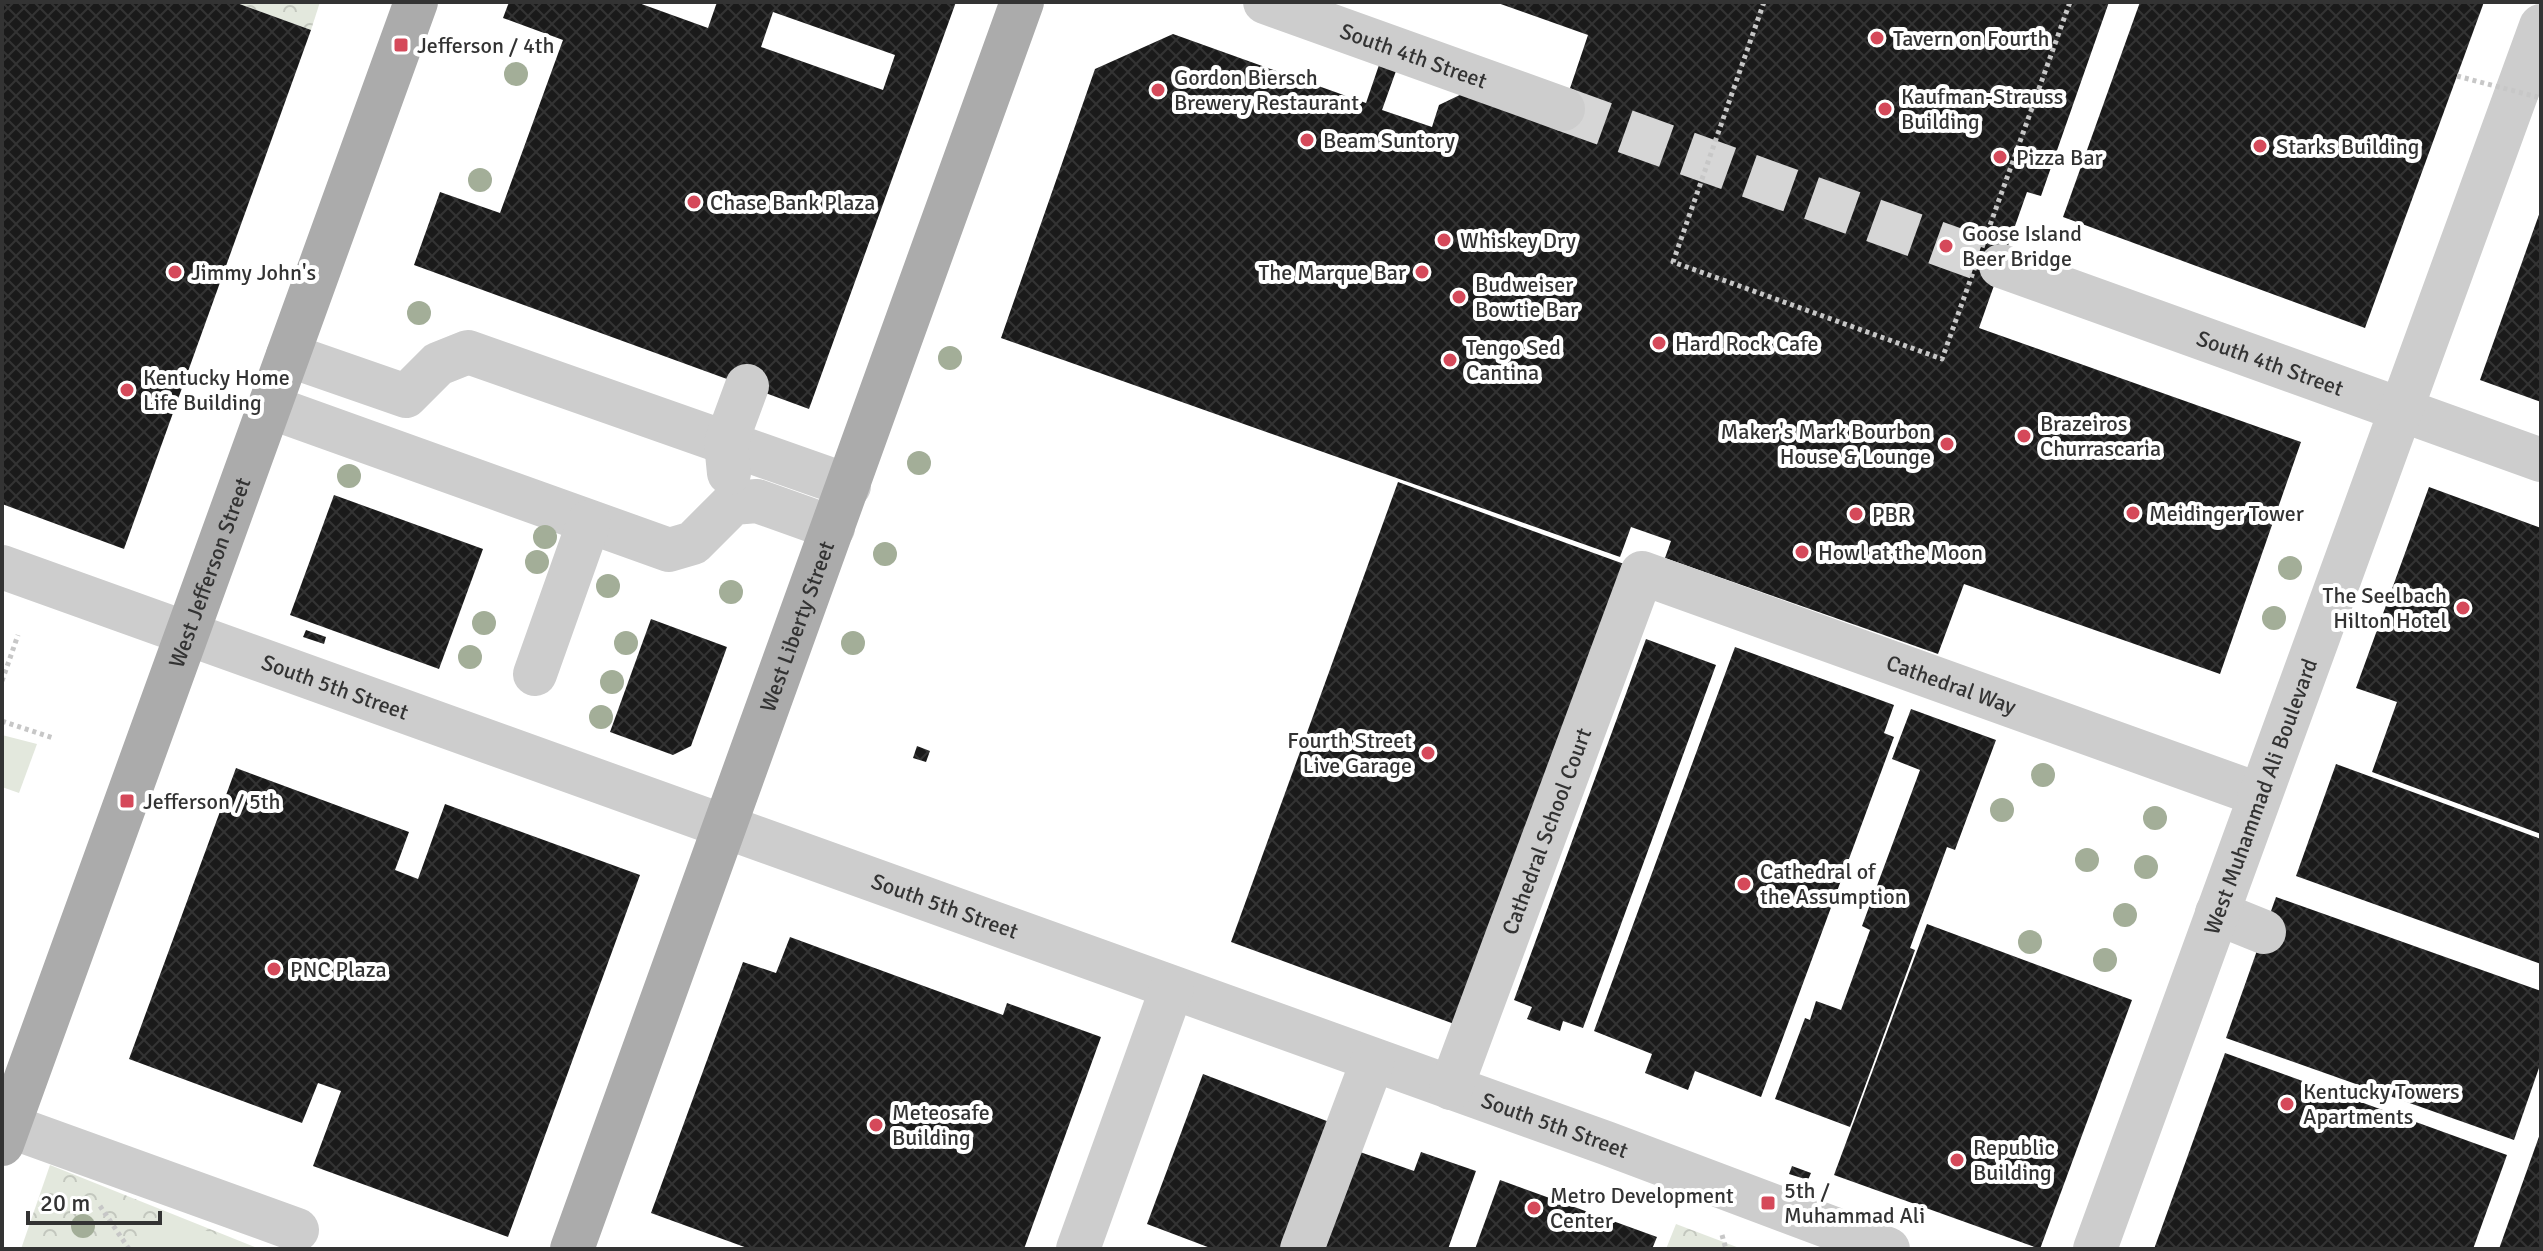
<svg xmlns="http://www.w3.org/2000/svg" width="2543" height="1251" viewBox="0 0 2543 1251" font-family="Signika,sans-serif">
  <defs>
    <pattern id="park-crowns" width="20" height="18" patternUnits="userSpaceOnUse" patternTransform="scale(2)"><rect width="20" height="18" fill="#e3e8dd"/><path d="M2 6a3 3 0 1 1 6 0M12 15a3 3 0 1 1 6 0" fill="none" stroke="#c3c7be"/></pattern>
    <pattern id="building-cross-hatch" width="8" height="8" patternUnits="userSpaceOnUse" patternTransform="scale(2)"><rect width="8" height="8" fill="#1a1a1a"/><path d="M0 0l8 8M0 8l8-8" fill="none" stroke="#333"/></pattern>
  </defs>
  <rect width="100%" height="100%" fill="#fff"/>
  <g fill="url(#park-crowns)">
    <path d="M 234,2 L 320,2 L 311,30 Z"/>
    <path d="M 50,1165 L 260,1249 L 21,1249 Z"/>
    <path d="M 1676,1224 L 1742,1249 L 1666,1249 Z"/>
  </g>
  <g fill="#e3e8dd">
    <path d="M 2,735 L 37,744 L 19,793 L 2,787 Z"/>
    <path d="M 158,1213 L 256,1249 L 150,1249 L 147,1246 Z"/>
  </g>
  <g fill="url(#building-cross-hatch)" fill-rule="evenodd">
    <path d="M 2,2 L 234,2 L 311,30 L 124,549 L 2,504 Z"/>
    <path d="M 509,2 L 636,2 L 708,28 L 717,2 L 956,2 L 809,409 L 414,265 L 440,192 L 500,213 L 563,40 L 503,18 ZM 773,12 L 895,55 L 883,90 L 761,47 Z"/>
    <path d="M 1495,2 L 2109,2 L 2041,196 L 2027,192 L 1979,328 L 2301,442 L 2220,674 L 1964,584 L 1938,654 L 1665,558 L 1671,541 L 1631,527 L 1620,557 L 1001,338 L 1095,69 L 1173,34 L 1366,103 L 1379,65 L 1396,71 L 1382,110 L 1432,127 L 1439,105 L 1464,93 L 1563,109 L 1588,35 Z"/>
    <path d="M 2140,2 L 2484,2 L 2365,328 L 2063,217 Z"/>
    <path d="M 2541,209 L 2541,402 L 2480,380 Z"/>
    <path d="M 1398,482 L 1624,564 L 1457,1025 L 1231,942 Z"/>
    <path d="M 2429,487 L 2541,528 L 2541,834 L 2372,772 L 2397,702 L 2356,688 Z"/>
    <path d="M 334,495 L 483,549 L 439,669 L 290,615 Z"/>
    <path d="M 651,619 L 727,647 L 691,746 L 673,755 L 610,732 Z"/>
    <path d="M 306,630 L 326,637 L 324,644 L 303,637 Z"/>
    <path d="M 1646,639 L 1716,665 L 1583,1028 L 1563,1021 L 1560,1031 L 1527,1019 L 1532,1007 L 1514,1000 Z"/>
    <path d="M 1735,647 L 1894,705 L 1884,733 L 1894,737 L 1761,1097 L 1695,1071 L 1688,1090 L 1645,1073 L 1652,1054 L 1594,1031 Z"/>
    <path d="M 1911,709 L 1996,740 L 1955,850 L 1947,847 L 1910,948 L 1915,950 L 1850,1127 L 1775,1099 L 1805,1018 L 1810,1020 L 1816,1001 L 1841,1010 L 1870,930 L 1862,926 L 1920,770 L 1892,759 Z"/>
    <path d="M 917,746 L 930,751 L 926,762 L 913,758 Z"/>
    <path d="M 2336,764 L 2541,839 L 2541,964 L 2296,876 Z"/>
    <path d="M 236,768 L 409,832 L 395,870 L 418,879 L 445,804 L 640,875 L 508,1237 L 313,1166 L 341,1091 L 318,1083 L 302,1123 L 129,1059 Z"/>
    <path d="M 2276,897 L 2541,991 L 2541,1062 L 2514,1140 L 2226,1038 Z"/>
    <path d="M 1927,924 L 2132,1000 L 2040,1249 L 1834,1175 Z"/>
    <path d="M 790,937 L 1003,1015 L 1007,1003 L 1101,1037 L 1024,1249 L 750,1249 L 651,1213 L 743,962 L 776,973 Z"/>
    <path d="M 2225,1053 L 2507,1155 L 2473,1249 L 2154,1249 Z"/>
    <path d="M 1203,1074 L 1332,1123 L 1285,1249 L 1213,1249 L 1147,1224 Z"/>
    <path d="M 2541,1131 L 2541,1249 L 2499,1249 Z"/>
    <path d="M 1360,1152 L 1414,1171 L 1421,1152 L 1476,1171 L 1448,1249 L 1325,1249 Z"/>
    <path d="M 1792,1166 L 1811,1173 L 1808,1180 L 1789,1174 Z"/>
    <path d="M 1500,1180 L 1657,1237 L 1652,1249 L 1475,1249 Z"/>
  </g>
  <g fill="none" stroke-linecap="round" stroke-linejoin="round">
    <path stroke="#d6d6d6" stroke-width="44" stroke-dasharray="44 22" stroke-linecap="butt" d="M 1563,109 L 2001,266"/>
    <g stroke="#c7c7c7" stroke-width="5" stroke-dasharray="4 4" stroke-linecap="butt">
      <path d="M 2,681 L 18,635"/>
      <path d="M 2,721 L 53,738"/>
      <path d="M 100,1206 L 129,1249"/>
      <path d="M 1722,1235 L 1726,1249"/>
    </g>
    <g stroke="#cdcdcd" stroke-width="44">
      <path id="s1" d="M 1265,2 L 1563,109"/>
      <path id="s2" d="M 2001,266 L 2541,460"/>
      <path d="M 288,355 L 406,396 L 438,364 L 468,352 L 849,486"/>
      <path d="M 270,407 L 669,550 L 693,543 L 733,503 L 757,501 L 833,528"/>
      <path d="M 729,473 L 726,443 L 747,386"/>
      <path id="s3" d="M 2,567 L 1606,1143 L 1888,1249"/>
      <path d="M 535,674 L 589,522"/>
      <path d="M 2217,913 L 2264,932"/>
      <path id="s4" d="M 1451,1088 L 1642,573 L 2260,795"/>
      <path d="M 9,1126 L 297,1230"/>
      <path d="M 1078,1249 L 1172,988"/>
      <path d="M 1302,1249 L 1373,1060"/>
      <path id="s5" d="M 2095,1249 L 2541,26"/>
    </g>
    <g stroke="#ababab" stroke-width="44">
      <path id="s6" d="M 2,1144 L 416,2"/>
      <path id="s7" d="M 572,1249 L 1022,2"/>
    </g>
    <g stroke="#c7c7c7" stroke-width="5" stroke-dasharray="4 4" stroke-linecap="butt">
      <path d="M 1764,2 L 1673,262 L 1942,359 L 2070,2"/>
      <path d="M 2457,76 L 2541,98"/>
    </g>
  </g>
  <g fill="#a3ae98">
    <circle cx="516" cy="74" r="12"/>
    <circle cx="480" cy="180" r="12"/>
    <circle cx="419" cy="313" r="12"/>
    <circle cx="950" cy="358" r="12"/>
    <circle cx="919" cy="463" r="12"/>
    <circle cx="349" cy="476" r="12"/>
    <circle cx="545" cy="537" r="12"/>
    <circle cx="885" cy="554" r="12"/>
    <circle cx="537" cy="562" r="12"/>
    <circle cx="2290" cy="568" r="12"/>
    <circle cx="608" cy="586" r="12"/>
    <circle cx="731" cy="592" r="12"/>
    <circle cx="2274" cy="618" r="12"/>
    <circle cx="484" cy="623" r="12"/>
    <circle cx="626" cy="643" r="12"/>
    <circle cx="853" cy="643" r="12"/>
    <circle cx="470" cy="657" r="12"/>
    <circle cx="612" cy="682" r="12"/>
    <circle cx="601" cy="717" r="12"/>
    <circle cx="2043" cy="775" r="12"/>
    <circle cx="2002" cy="810" r="12"/>
    <circle cx="2155" cy="818" r="12"/>
    <circle cx="2087" cy="860" r="12"/>
    <circle cx="2146" cy="867" r="12"/>
    <circle cx="2125" cy="915" r="12"/>
    <circle cx="2030" cy="942" r="12"/>
    <circle cx="2105" cy="960" r="12"/>
    <circle cx="83" cy="1226" r="12"/>
  </g>
  <g fill="#d5495a" stroke="#fff" stroke-width="3">
    <circle cx="1877" cy="38" r="8"/>
    <rect x="393" y="37" width="16" height="16" rx="4"/>
    <circle cx="1158" cy="90" r="8"/>
    <circle cx="1885" cy="109" r="8"/>
    <circle cx="1307" cy="140" r="8"/>
    <circle cx="2260" cy="146" r="8"/>
    <circle cx="2000" cy="157" r="8"/>
    <circle cx="694" cy="202" r="8"/>
    <circle cx="1444" cy="240" r="8"/>
    <circle cx="1946" cy="246" r="8"/>
    <circle cx="175" cy="272" r="8"/>
    <circle cx="1422" cy="272" r="8"/>
    <circle cx="1459" cy="297" r="8"/>
    <circle cx="1659" cy="343" r="8"/>
    <circle cx="1450" cy="360" r="8"/>
    <circle cx="127" cy="390" r="8"/>
    <circle cx="2024" cy="436" r="8"/>
    <circle cx="1947" cy="444" r="8"/>
    <circle cx="2133" cy="513" r="8"/>
    <circle cx="1856" cy="514" r="8"/>
    <circle cx="1802" cy="552" r="8"/>
    <circle cx="2463" cy="608" r="8"/>
    <circle cx="1428" cy="753" r="8"/>
    <rect x="119" y="793" width="16" height="16" rx="4"/>
    <circle cx="1744" cy="884" r="8"/>
    <circle cx="274" cy="969" r="8"/>
    <circle cx="2287" cy="1104" r="8"/>
    <circle cx="876" cy="1125" r="8"/>
    <circle cx="1957" cy="1160" r="8"/>
    <rect x="1760" y="1195" width="16" height="16" rx="4"/>
    <circle cx="1534" cy="1208" r="8"/>
  </g>
  <g text-anchor="middle" dominant-baseline="central" stroke-width="8" stroke-linejoin="round" paint-order="stroke">
    <g font-size="22" fill="#333" stroke="#fff" text-anchor="start">
      <text x="1893" y="38">Tavern on Fourth</text>
      <text x="417" y="45">Jefferson / 4th</text>
      <text x="1174" y="77">Gordon Biersch<tspan x="1174" dy="25">Brewery Restaurant</tspan></text>
      <text x="1901" y="96">Kaufman-Strauss<tspan x="1901" dy="25">Building</tspan></text>
      <text x="1323" y="140">Beam Suntory</text>
      <text x="2276" y="146">Starks Building</text>
      <text x="2016" y="157">Pizza Bar</text>
      <text x="710" y="202">Chase Bank Plaza</text>
      <text x="1962" y="233">Goose Island<tspan x="1962" dy="25">Beer Bridge</tspan></text>
      <text x="1460" y="240">Whiskey Dry</text>
      <text x="191" y="272">Jimmy John's</text>
      <text x="1406" y="272" text-anchor="end">The Marque Bar</text>
      <text x="1475" y="284">Budweiser<tspan x="1475" dy="25">Bowtie Bar</tspan></text>
      <text x="1675" y="343">Hard Rock Cafe</text>
      <text x="1466" y="347">Tengo Sed<tspan x="1466" dy="25">Cantina</tspan></text>
      <text x="143" y="377">Kentucky Home<tspan x="143" dy="25">Life Building</tspan></text>
      <text x="2040" y="423">Brazeiros<tspan x="2040" dy="25">Churrascaria</tspan></text>
      <text x="1931" y="431" text-anchor="end">Maker's Mark Bourbon<tspan x="1931" dy="25">House &amp; Lounge</tspan></text>
      <text x="2149" y="513">Meidinger Tower</text>
      <text x="1872" y="514">PBR</text>
      <text x="1818" y="552">Howl at the Moon</text>
      <text x="2447" y="595" text-anchor="end">The Seelbach<tspan x="2447" dy="25">Hilton Hotel</tspan></text>
      <text x="1412" y="740" text-anchor="end">Fourth Street<tspan x="1412" dy="25">Live Garage</tspan></text>
      <text x="143" y="801">Jefferson / 5th</text>
      <text x="1760" y="871">Cathedral of<tspan x="1760" dy="25">the Assumption</tspan></text>
      <text x="290" y="969">PNC Plaza</text>
      <text x="2303" y="1091">Kentucky Towers<tspan x="2303" dy="25">Apartments</tspan></text>
      <text x="892" y="1112">Meteosafe<tspan x="892" dy="25">Building</tspan></text>
      <text x="1973" y="1147">Republic<tspan x="1973" dy="25">Building</tspan></text>
      <text x="1784" y="1190">5th /<tspan x="1784" dy="25">Muhammad Ali</tspan></text>
      <text x="1550" y="1195">Metro Development<tspan x="1550" dy="25">Center</tspan></text>
    </g>
    <g font-size="22" fill="#333" stroke="#fff">
      <text stroke="none"><textPath href="#s1" startOffset="158">South 4th Street</textPath></text>
      <text stroke="none"><textPath href="#s2" startOffset="286">South 4th Street</textPath></text>
      <text stroke="none"><textPath href="#s6" startOffset="608">West Jefferson Street</textPath></text>
      <text stroke="none"><textPath href="#s7" startOffset="662">West Liberty Street</textPath></text>
      <text stroke="none"><textPath href="#s4" startOffset="878">Cathedral Way</textPath></text>
      <text stroke="none"><textPath href="#s3" startOffset="354">South 5th Street</textPath></text>
      <text stroke="none"><textPath href="#s5" startOffset="482">West Muhammad Ali Boulevard</textPath></text>
      <text stroke="none"><textPath href="#s4" startOffset="274">Cathedral School Court</textPath></text>
      <text stroke="none"><textPath href="#s3" startOffset="1002">South 5th Street</textPath></text>
      <text stroke="none"><textPath href="#s3" startOffset="1650">South 5th Street</textPath></text>
    </g>
  </g>
  <rect width="2543" height="1251" fill="none" stroke="#333333" stroke-width="8"/>
  <path d="M28 1211v12h132v-12" fill="none" stroke="#333333" stroke-width="4"/>
  <text x="40" y="1211" font-size="24" fill="#333333" stroke="#ffffff" stroke-width="6" paint-order="stroke">20 m</text>
</svg>
